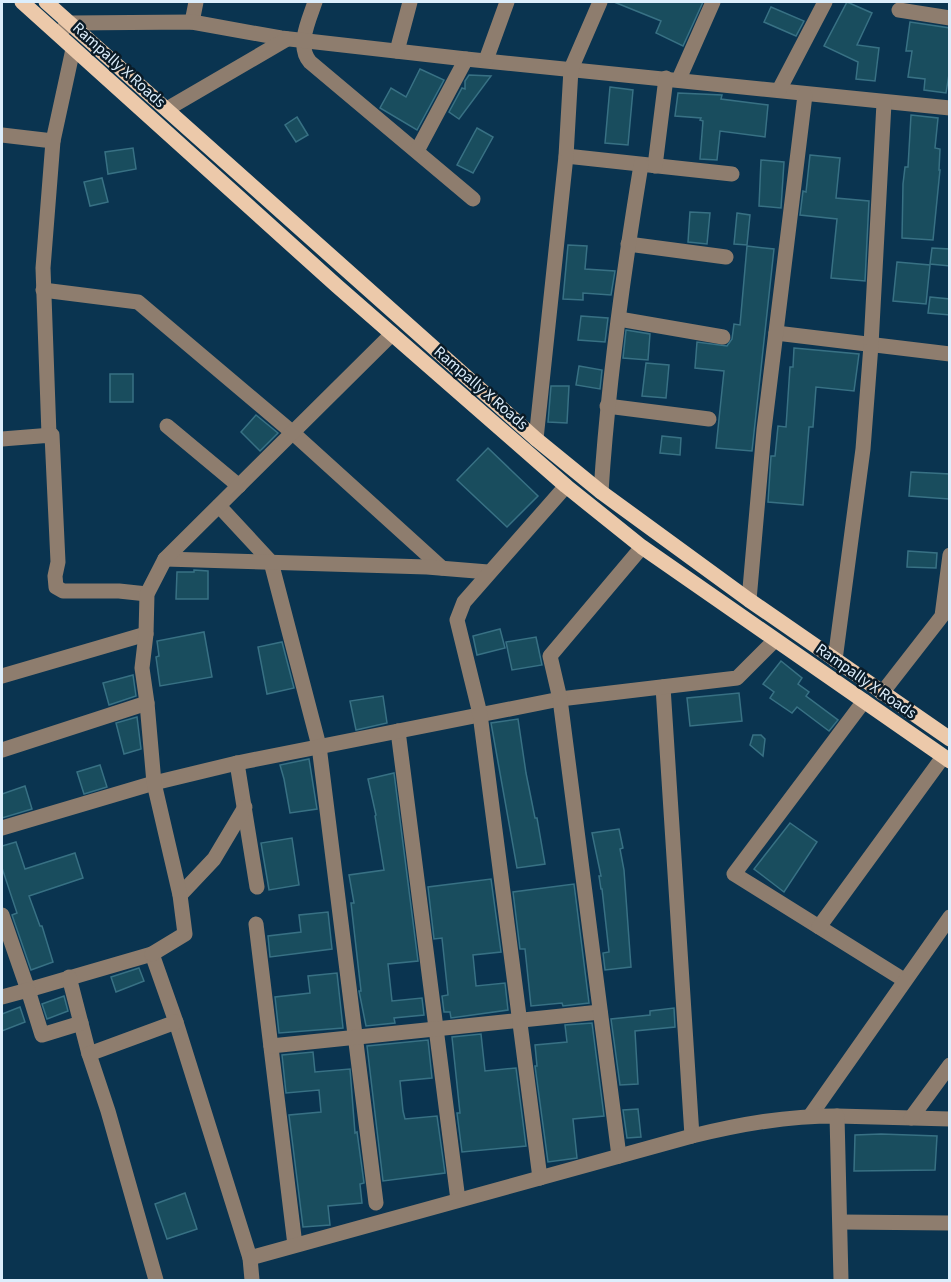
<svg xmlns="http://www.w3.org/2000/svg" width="951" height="1282" viewBox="0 0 951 1282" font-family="'Source Sans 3',sans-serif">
  <rect width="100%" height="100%" fill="#0a3450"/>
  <g fill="#194d5e" stroke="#387184" stroke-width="1.5">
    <path d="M 614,2 L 703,2 L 683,46 L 656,33 L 661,21 Z"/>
    <path d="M 847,2 L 872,13 L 857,45 L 879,48 L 875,81 L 856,79 L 858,62 L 824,46 Z"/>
    <path d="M 771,7 L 804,21 L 796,36 L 764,22 Z"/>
    <path d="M 910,22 L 950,28 L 950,68 L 946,93 L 924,90 L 925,79 L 908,77 L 912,51 L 906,51 Z"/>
    <path d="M 420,69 L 444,80 L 417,130 L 380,108 L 391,88 L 406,97 Z"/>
    <path d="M 469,75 L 491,76 L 459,119 L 449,112 L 462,88 L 465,89 L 465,81 Z"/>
    <path d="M 610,87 L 633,90 L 628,145 L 605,143 Z"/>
    <path d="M 678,93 L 722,95 L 721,99 L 768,105 L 765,137 L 720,131 L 717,160 L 700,159 L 703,121 L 700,120 L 701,118 L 675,116 Z"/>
    <path d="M 911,115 L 938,118 L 935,148 L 940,149 L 939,170 L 940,170 L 933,240 L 902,238 L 903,184 L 905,167 L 908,167 Z"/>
    <path d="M 297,117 L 308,135 L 296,142 L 285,125 Z"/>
    <path d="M 477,128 L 493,137 L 473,173 L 457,165 Z"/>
    <path d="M 133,148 L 136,169 L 108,174 L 105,152 Z"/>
    <path d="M 810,155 L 840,158 L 836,198 L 869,201 L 865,281 L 831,278 L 837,219 L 800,215 L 803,191 L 806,192 Z"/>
    <path d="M 761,160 L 784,162 L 781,208 L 759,206 Z"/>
    <path d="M 102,178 L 108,202 L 90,206 L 84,182 Z"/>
    <path d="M 690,212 L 710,213 L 707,244 L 688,242 Z"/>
    <path d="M 737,213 L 750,215 L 747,245 L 734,244 Z"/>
    <path d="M 568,245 L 587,246 L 585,269 L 615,271 L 611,295 L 583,293 L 583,300 L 563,299 Z"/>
    <path d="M 747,246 L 774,249 L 752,451 L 716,448 L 724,371 L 695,368 L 697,342 L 727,346 L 732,339 L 734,324 L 740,325 Z"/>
    <path d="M 932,248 L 950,249 L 950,266 L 930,264 Z"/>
    <path d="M 897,262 L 930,265 L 926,304 L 893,301 Z"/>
    <path d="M 930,297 L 950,299 L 950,315 L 928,313 Z"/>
    <path d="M 581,316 L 608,318 L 605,342 L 578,340 Z"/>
    <path d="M 626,330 L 650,334 L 648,360 L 623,358 Z"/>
    <path d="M 794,348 L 859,354 L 854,391 L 816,387 L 813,427 L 809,427 L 803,505 L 768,502 L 771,456 L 775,456 L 778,426 L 786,427 L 790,367 L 793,367 Z"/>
    <path d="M 646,363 L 669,365 L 666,398 L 642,396 Z"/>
    <path d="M 579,366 L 602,370 L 600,389 L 576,385 Z"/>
    <rect x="110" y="374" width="23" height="28"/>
    <path d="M 551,386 L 569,386 L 567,423 L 548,422 Z"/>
    <path d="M 256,415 L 278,433 L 260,451 L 241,432 Z"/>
    <path d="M 662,436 L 681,438 L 680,455 L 660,453 Z"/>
    <path d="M 488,448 L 538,496 L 507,527 L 457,480 Z"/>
    <path d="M 911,472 L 950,474 L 949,499 L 909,496 Z"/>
    <path d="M 908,551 L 937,553 L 936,568 L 907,567 Z"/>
    <path d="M 194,570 L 208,571 L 208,599 L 176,599 L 177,572 L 194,572 Z"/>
    <path d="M 500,629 L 505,648 L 477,655 L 473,636 Z"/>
    <path d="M 204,632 L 212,677 L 160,686 L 156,657 L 159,656 L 157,641 Z"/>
    <path d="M 536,637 L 542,665 L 512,670 L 506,642 Z"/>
    <path d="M 282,642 L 294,688 L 267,694 L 258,647 Z"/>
    <path d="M 781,661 L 802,678 L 798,684 L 809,692 L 806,696 L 838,720 L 829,731 L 797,707 L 792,713 L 770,698 L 774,692 L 763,684 Z"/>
    <path d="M 133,675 L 136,696 L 109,705 L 103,683 Z"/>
    <path d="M 739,693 L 742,721 L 690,726 L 687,698 Z"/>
    <path d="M 383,696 L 387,723 L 356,730 L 350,701 Z"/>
    <path d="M 137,717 L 141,749 L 124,754 L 116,723 Z"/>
    <path d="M 518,719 L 526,773 L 535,818 L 537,818 L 545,864 L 517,868 L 491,723 Z"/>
    <path d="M 753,735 L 761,735 L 765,739 L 763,756 L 750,745 Z"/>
    <path d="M 309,759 L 317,809 L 290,813 L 284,779 L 280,765 Z"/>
    <path d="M 100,765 L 107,787 L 84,794 L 77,772 Z"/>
    <path d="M 394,773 L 418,961 L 388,964 L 392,1001 L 422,998 L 424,1015 L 394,1018 L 395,1023 L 366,1026 L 359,991 L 361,991 L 351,903 L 354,903 L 349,875 L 384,870 L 375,816 L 376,815 L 368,779 Z"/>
    <path d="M 25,786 L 32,809 L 2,818 L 2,794 Z"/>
    <path d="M 790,823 L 817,842 L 784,892 L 754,869 Z"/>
    <path d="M 619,829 L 623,848 L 620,849 L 624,870 L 631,967 L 605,970 L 603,953 L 609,952 L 602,889 L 601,889 L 599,876 L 601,876 L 592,833 Z"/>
    <path d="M 292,838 L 299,885 L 269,890 L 261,843 Z"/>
    <path d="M 16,842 L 25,869 L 75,853 L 83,878 L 29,896 L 40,926 L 42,926 L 53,962 L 31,970 L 12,915 L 17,913 L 2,868 L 2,846 Z"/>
    <path d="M 491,879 L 501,952 L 473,955 L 476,986 L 505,983 L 508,1010 L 451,1018 L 450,1012 L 444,1012 L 442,996 L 448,995 L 442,938 L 434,939 L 428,887 Z"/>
    <path d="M 574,884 L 589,1003 L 563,1006 L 562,1003 L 531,1006 L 525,949 L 520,949 L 513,892 Z"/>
    <path d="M 328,912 L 332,949 L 270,957 L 268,936 L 301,932 L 299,915 Z"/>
    <path d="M 139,968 L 144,981 L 116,992 L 111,977 Z"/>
    <path d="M 337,973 L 343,1028 L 279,1033 L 275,997 L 310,993 L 308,976 Z"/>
    <path d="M 64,996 L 68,1011 L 47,1019 L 42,1004 Z"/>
    <path d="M 20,1007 L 25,1022 L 2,1031 L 2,1014 Z"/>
    <path d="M 674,1008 L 675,1027 L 635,1031 L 638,1084 L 620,1085 L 611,1019 L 650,1015 L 650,1011 Z"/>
    <path d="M 592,1023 L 604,1116 L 573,1119 L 577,1158 L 548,1162 L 535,1066 L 537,1066 L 535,1045 L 567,1042 L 565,1025 Z"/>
    <path d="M 481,1034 L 485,1071 L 516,1068 L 526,1146 L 462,1152 L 457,1113 L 460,1113 L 452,1037 Z"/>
    <path d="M 428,1040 L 432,1078 L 400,1081 L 403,1111 L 405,1119 L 437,1116 L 445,1173 L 383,1181 L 367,1046 Z"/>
    <path d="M 313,1052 L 315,1072 L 350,1069 L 355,1133 L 357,1132 L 364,1183 L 360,1184 L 362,1203 L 328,1206 L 330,1225 L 303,1227 L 289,1115 L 321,1112 L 319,1090 L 286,1093 L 282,1055 Z"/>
    <path d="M 638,1109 L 641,1137 L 627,1138 L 623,1110 Z"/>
    <path d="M 881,1134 L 937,1136 L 935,1170 L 854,1171 L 855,1135 Z"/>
    <path d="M 185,1193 L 197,1229 L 167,1239 L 155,1204 Z"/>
  </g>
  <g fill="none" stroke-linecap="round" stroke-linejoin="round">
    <g stroke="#8e7d6e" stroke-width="15">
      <path d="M 315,2 C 309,20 296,46 310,62 L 473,199"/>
      <path d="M 899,10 L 950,18"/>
      <path d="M 192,22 L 196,2"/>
      <path d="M 63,29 L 70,23 L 192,22 L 281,38 L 466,59 L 950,108"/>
      <path d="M 397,51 L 410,2"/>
      <path d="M 486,60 L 507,2"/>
      <path d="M 679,79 L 713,2"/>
      <path d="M 779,90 L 825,2"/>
      <path d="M 167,109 L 287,39"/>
      <path d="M 2,135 L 53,141"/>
      <path d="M 417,151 L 466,59"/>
      <path d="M 566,156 L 732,174"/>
      <path d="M 655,166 L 666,78"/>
      <path d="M 628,244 L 726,257"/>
      <path d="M 43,290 L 138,302 L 293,433 L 442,568"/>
      <path d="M 619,319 L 723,337"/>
      <path d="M 776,333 L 950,354"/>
      <path d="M 607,406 L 709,419"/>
      <path d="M 167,426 L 239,486"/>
      <path d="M 49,435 L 43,268 L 53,141 L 73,49"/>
      <path d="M 2,439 L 52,435 L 58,562 L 55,576 L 56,587 L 63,591 L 119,591 L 147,594"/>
      <path d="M 536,439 L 566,156 L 571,69 L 600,2"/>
      <path d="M 601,492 C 608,382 623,274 641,165"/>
      <path d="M 219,506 L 271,562 L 319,746 L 376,1203"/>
      <path d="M 165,559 L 427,567 L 488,572"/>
      <path d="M 749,600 L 764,430 L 805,95"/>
      <path d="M 835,660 L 863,449 L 871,345 L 884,103"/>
      <path d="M 2,676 L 146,634"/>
      <path d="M 663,687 L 692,1136"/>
      <path d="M 882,693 L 942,616 L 950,555"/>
      <path d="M 864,701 L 734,874 L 904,980"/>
      <path d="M 398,731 L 458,1200"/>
      <path d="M 2,750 L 147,703"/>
      <path d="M 237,763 L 257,887"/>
      <path d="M 2,828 L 154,783 L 237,763 L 560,699 L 737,678 L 775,640"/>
      <path d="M 180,895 L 214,859 L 245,807"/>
      <path d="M 2,915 L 28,990 L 152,954 L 176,1022 L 250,1258 L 252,1280"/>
      <path d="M 256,924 L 295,1245"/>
      <path d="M 819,927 L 943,757"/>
      <path d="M 152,954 L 185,934 L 180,895 L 154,783 L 147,703 L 142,668 L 146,634 L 147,594 L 165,559 L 392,334"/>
      <path d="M 69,977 L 89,1054 L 108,1111 L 156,1280"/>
      <path d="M 2,997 L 28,990 L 42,1035 L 81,1023"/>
      <path d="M 271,1046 L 600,1012"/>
      <path d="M 89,1054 L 176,1022"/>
      <path d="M 810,1116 L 950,917"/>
      <path d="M 837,1116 L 950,1119"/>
      <path d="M 911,1118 L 950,1065"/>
      <path d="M 619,1156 L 560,699 L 550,656 L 642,547"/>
      <path d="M 540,1178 L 480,714 L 457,620 L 464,602 L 566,486"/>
      <path d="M 841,1222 L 950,1223"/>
      <path d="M 250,1258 L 692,1136 C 742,1124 786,1116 837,1116 L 841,1280"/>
    </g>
    <g stroke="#ecc9aa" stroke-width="15">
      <path d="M 22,2 L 337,286 L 566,486 L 642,547 L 950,761"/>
      <path d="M 46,2 L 536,439 L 601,492 L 749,600 L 950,739"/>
    </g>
  </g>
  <g text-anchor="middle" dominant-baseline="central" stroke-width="5" stroke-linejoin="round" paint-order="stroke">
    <g font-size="16" fill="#dceefc" stroke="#0a1b27">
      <text transform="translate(119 65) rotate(42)">Rampally X Roads</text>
      <text transform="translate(481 388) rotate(41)">Rampally X Roads</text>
      <text transform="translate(866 681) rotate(35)">Rampally X Roads</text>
    </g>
  </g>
  <rect width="951" height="1282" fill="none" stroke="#dceefc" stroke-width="6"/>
</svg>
